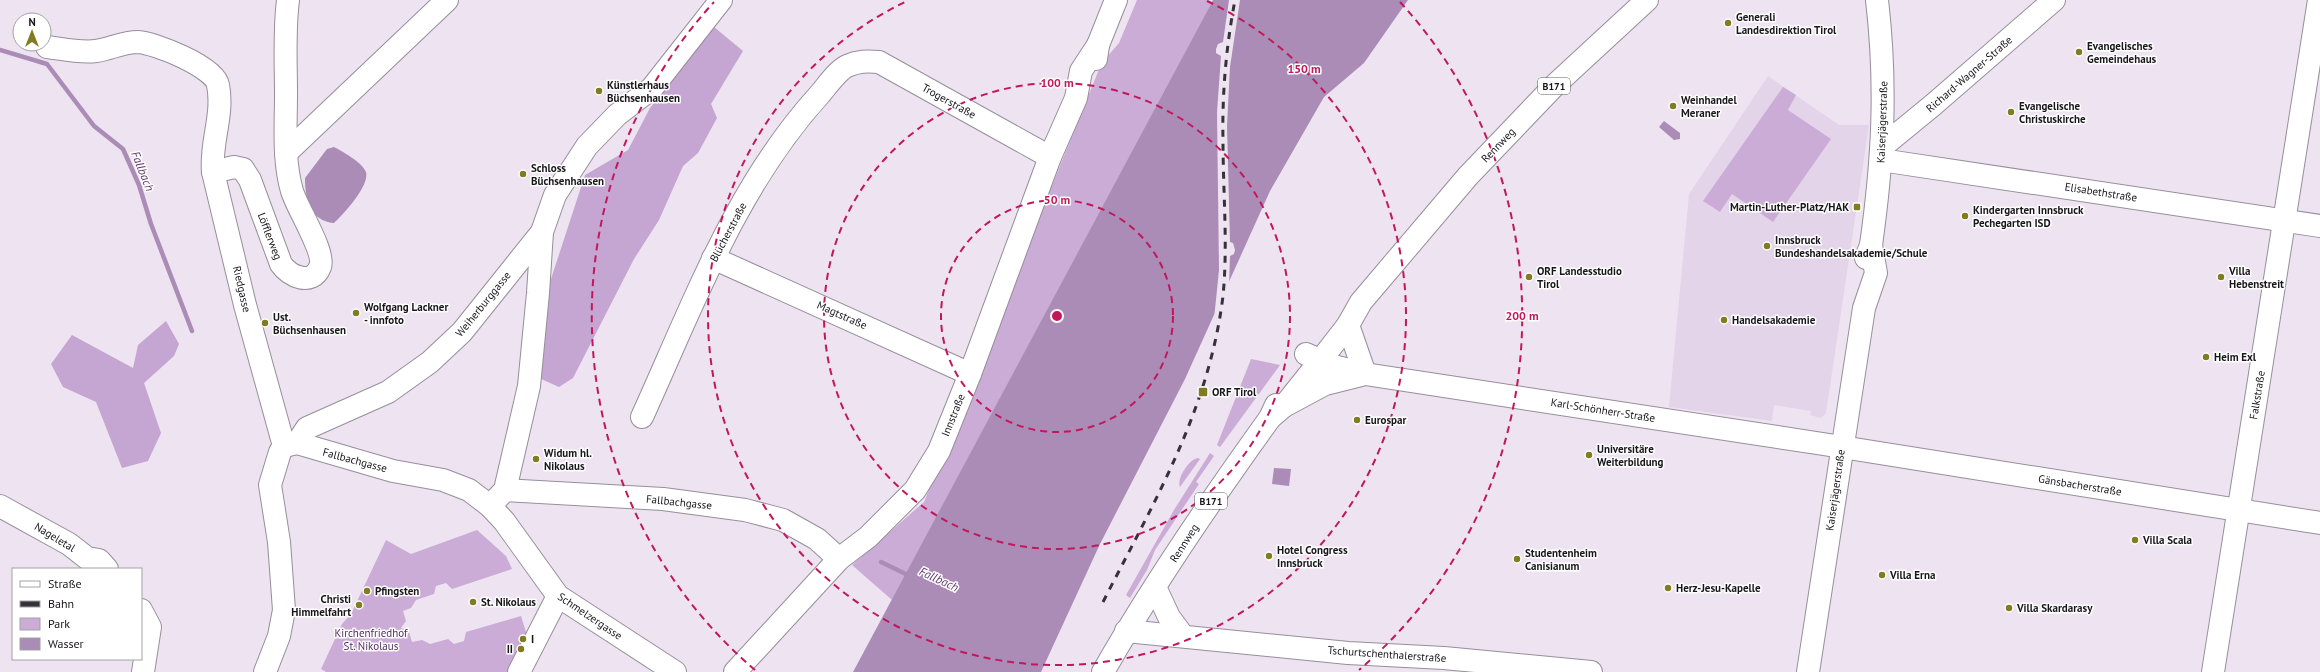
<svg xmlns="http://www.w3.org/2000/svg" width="2320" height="672" viewBox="0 0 2320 672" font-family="'PT Sans',sans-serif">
  <rect width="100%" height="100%" fill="#ede3f1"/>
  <path fill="#e3d4e9" d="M 1768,76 L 1839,125 L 1869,125 L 1826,413 L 1821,418 L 1810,415 L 1811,411 L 1774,405 L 1772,421 L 1669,407 L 1689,194 Z"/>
  <g fill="#cbacd7">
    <path d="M 1137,0 L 1209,0 L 1212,2 L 892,600 L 852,565 L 924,502 L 1104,57 L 1106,58 L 1119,43 Z"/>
    <path d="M 1783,87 L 1796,95 L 1788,110 L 1831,139 L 1773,222 L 1732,194 L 1720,212 L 1703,201 Z"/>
    <path d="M 1251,359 L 1280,365 L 1220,447 L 1217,445 Z"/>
    <path d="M 1210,453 L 1214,456 L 1196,482 L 1199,484 L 1155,550 L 1147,570 L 1130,598 L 1126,595 L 1174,510 Z"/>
    <path d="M 1198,458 L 1200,459 L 1180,487 C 1176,479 1189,459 1198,458 Z"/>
    <path d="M 477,530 L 506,556 L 512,569 L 452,589 L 446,583 L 436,586 L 434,594 L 416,600 L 411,608 L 403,611 L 406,621 L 401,628 L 409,632 L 412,642 L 422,640 L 430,644 L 448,639 L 454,644 L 464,641 L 466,632 L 521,616 L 527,635 L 516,672 L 326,672 L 321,669 L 342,624 L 351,614 L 386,540 L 411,554 Z"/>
  </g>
  <g fill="#c5a5d1">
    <path d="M 714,27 L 743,51 L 711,104 L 717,118 L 698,153 L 683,166 L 659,220 L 634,259 L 573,378 L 559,387 L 539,378 L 550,282 L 585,175 L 628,150 L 650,108 Z"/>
    <path d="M 166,321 L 179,344 L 174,356 L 144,383 L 161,433 L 148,461 L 122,468 L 96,402 L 63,387 L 51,364 L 72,335 L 133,368 L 138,345 Z"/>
  </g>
  <g fill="#ab8cb7">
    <path d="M 1213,0 L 1408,0 L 1364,63 L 1324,97 L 1270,191 L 1185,379 L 1100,544 L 1041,672 L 853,672 Z"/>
    <path d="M 1664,121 L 1680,133 L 1680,139 L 1674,140 L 1659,127 Z"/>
    <path d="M 334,147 C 343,152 362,162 366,172 C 370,185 344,214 334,223 C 310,221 305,199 305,178 L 327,149 Z"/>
    <path d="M 1274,468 L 1291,469 L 1289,486 L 1272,484 Z"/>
  </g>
  <path fill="#ede3f1" d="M 1229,0 L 1240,0 L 1230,67 L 1227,126 L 1230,242 L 1233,243 L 1235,250 L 1234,254 L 1230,256 L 1229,287 L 1214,319 L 1219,270 L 1217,112 L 1221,56 L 1216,53 L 1216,49 L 1218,44 L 1223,42 Z"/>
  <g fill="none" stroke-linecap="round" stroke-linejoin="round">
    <g stroke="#ab8cb7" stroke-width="4.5">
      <path d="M 0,50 L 47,64 L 94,126 L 123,149 L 139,185 L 151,224 L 192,331"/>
      <path d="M 881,562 L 912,577"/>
    </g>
    <g stroke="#978e9b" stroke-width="24">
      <g id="minor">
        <path d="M 47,47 C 63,49 80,53 96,51 C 110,49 123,42 138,42 C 155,43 215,67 218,85 C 224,115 210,143 213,172 L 245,305 L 284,446"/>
        <path d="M 1096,59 L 1098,45 L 1116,0"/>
        <path d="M 1883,146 L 1933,105 L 2054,0"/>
        <path d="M 286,153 L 447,0"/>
        <path d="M 1881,160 L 2320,226"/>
        <path d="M 213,172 L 234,167 L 243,169 L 250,180 L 281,264 C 289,276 312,287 320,267 C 326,253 297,208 292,191 C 283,160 286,126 286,94 C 286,63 284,31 288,0"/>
        <path d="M 713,258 L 970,374"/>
        <path d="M 1866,258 L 1871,245 C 1883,160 1887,86 1877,0"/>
        <path d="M 1348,325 L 1365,374"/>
        <path d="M 1306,354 L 1333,366 L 1365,374 L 1823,444 L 2320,523"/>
        <path d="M 1284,406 L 1325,384 L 1361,375"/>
        <path d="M 642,417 C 693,305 736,186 820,94 C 827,86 837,71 847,66 C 858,61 867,61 879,62 L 1050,157"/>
        <path d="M 297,443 L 307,428 L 388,392 L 430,362 L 462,332 L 542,232"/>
        <path d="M 284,446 L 297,443 L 393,471 L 443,480 L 469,490 L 490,506 L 504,521 L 558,596 L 675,672"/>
        <path d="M 505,490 L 663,499 L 745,510 L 783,520 L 817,539 L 839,559"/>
        <path d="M 0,506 L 69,544 L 87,558 L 99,560 L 107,569"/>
        <path d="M 490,506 L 505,490 L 529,386 L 538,293 L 542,232 L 555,195 L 587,146 L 617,115 L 652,88 L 721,0"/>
        <path d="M 1155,587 L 1169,617 L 1183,636"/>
        <path d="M 141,610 L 150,627 L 143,672"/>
        <path d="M 1126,631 L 1348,653 L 1444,658 L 1591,672"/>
        <path d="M 265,672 L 279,636 L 284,610 L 279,542 L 270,485 L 280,452 L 284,446"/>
        <path d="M 519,672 L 558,596"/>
        <path d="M 735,672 L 839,559 L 868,537 L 915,490 L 939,451 L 970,374 L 1050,157 L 1076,98 L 1081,71 L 1098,45"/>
        <path d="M 1808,672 L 1864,308 L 1876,273 L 1871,245"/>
        <path d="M 2213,672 L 2319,0"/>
      </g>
    </g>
    <g stroke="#978e9b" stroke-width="24">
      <g id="major">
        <path d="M 1270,418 L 1284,406 L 1320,361 L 1348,325 L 1361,302 L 1468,176 L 1556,84 L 1647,0"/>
        <path d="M 1103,672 C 1153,584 1211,500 1270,418 L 1276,405"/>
      </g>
    </g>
    <use href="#minor" stroke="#fff" stroke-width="22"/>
    <use href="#major" stroke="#fff" stroke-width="22"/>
    <path stroke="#363239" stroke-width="3" stroke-dasharray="7 7" stroke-linecap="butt" d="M 1103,602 C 1154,502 1209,410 1223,296 C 1228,245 1223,192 1223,141 C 1222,94 1226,47 1235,0"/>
  </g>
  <g fill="none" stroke="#c2185b" stroke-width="2" stroke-dasharray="7 5">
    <circle cx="1057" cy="316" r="116"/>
    <circle cx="1057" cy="316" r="233"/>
    <path d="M1207 1A349 349 0 1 1 907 1"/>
    <path d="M755 670A465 465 0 0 1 714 2M1400 2A465 465 0 0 1 1359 670"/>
  </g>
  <g fill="#807c22" stroke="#fff" stroke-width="1.5">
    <circle cx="1728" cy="23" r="4"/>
    <circle cx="2079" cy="52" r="4"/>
    <circle cx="599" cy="91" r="4"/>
    <circle cx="1673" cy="106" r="4"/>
    <circle cx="2011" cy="112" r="4"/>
    <circle cx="523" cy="174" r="4"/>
    <rect x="1853" y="203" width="8" height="8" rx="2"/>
    <circle cx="1965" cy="216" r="4"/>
    <circle cx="1767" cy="246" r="4"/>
    <circle cx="1529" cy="277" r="4"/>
    <circle cx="2221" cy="277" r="4"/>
    <circle cx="356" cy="313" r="4"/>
    <circle cx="1724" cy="320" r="4"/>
    <circle cx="265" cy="323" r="4"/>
    <circle cx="2206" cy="357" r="4"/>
    <rect x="1198" y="387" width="10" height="10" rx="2"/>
    <circle cx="1357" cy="420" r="4"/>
    <circle cx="1589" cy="455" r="4"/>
    <circle cx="536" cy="459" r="4"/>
    <circle cx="2135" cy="540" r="4"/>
    <circle cx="1269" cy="556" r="4"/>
    <circle cx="1517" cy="559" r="4"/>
    <circle cx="1882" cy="575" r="4"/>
    <circle cx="1668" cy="588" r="4"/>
    <circle cx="367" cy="591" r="4"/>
    <circle cx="473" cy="602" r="4"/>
    <circle cx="359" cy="605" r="4"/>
    <circle cx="2009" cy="608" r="4"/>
    <circle cx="523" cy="639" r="4"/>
    <circle cx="521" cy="649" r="4"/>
  </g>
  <g text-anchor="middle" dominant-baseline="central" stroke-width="3" stroke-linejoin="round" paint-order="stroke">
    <g fill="#fff" stroke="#5e5c5f" stroke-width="1">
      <rect x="1538" y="78" width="32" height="16" rx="3"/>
      <rect x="1195" y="493" width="32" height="16" rx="3"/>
    </g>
    <g font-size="10" font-weight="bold" fill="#19161b">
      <text x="1554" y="86">B171</text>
      <text x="1211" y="501">B171</text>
    </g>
    <g font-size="11" font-weight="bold" fill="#19161b" stroke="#fff" text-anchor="start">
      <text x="1736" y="17">Generali<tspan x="1736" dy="13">Landesdirektion Tirol</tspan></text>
      <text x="2087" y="46">Evangelisches<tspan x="2087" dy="13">Gemeindehaus</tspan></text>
      <text x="607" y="85">Künstlerhaus<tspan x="607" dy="13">Büchsenhausen</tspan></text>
      <text x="1681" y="100">Weinhandel<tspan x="1681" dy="13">Meraner</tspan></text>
      <text x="2019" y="106">Evangelische<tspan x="2019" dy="13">Christuskirche</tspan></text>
      <text x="531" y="168">Schloss<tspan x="531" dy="13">Büchsenhausen</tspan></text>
      <text x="1849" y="207" text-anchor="end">Martin-Luther-Platz/HAK</text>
      <text x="1973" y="210">Kindergarten Innsbruck<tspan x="1973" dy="13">Pechegarten ISD</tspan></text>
      <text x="1775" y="240">Innsbruck<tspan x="1775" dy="13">Bundeshandelsakademie/Schule</tspan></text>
      <text x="1537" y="271">ORF Landesstudio<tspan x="1537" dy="13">Tirol</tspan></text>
      <text x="2229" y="271">Villa<tspan x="2229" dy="13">Hebenstreit</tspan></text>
      <text x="364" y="307">Wolfgang Lackner<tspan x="364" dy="13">- innfoto</tspan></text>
      <text x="273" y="317">Ust.<tspan x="273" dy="13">Büchsenhausen</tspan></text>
      <text x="1732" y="320">Handelsakademie</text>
      <text x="2214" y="357">Heim Exl</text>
      <text x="1212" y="392">ORF Tirol</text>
      <text x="1365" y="420">Eurospar</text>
      <text x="1597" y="449">Universitäre<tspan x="1597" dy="13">Weiterbildung</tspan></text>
      <text x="544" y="453">Widum hl.<tspan x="544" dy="13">Nikolaus</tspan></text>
      <text x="2143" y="540">Villa Scala</text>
      <text x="1277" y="550">Hotel Congress<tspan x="1277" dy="13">Innsbruck</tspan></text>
      <text x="1525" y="553">Studentenheim<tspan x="1525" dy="13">Canisianum</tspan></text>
      <text x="1890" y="575">Villa Erna</text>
      <text x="1676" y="588">Herz-Jesu-Kapelle</text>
      <text x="375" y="591">Pfingsten</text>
      <text x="351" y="599" text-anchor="end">Christi<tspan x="351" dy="13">Himmelfahrt</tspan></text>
      <text x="481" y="602">St. Nikolaus</text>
      <text x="2017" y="608">Villa Skardarasy</text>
      <text x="531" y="639">I</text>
      <text x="513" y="649" text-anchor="end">II</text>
    </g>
    <g font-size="11" fill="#19161b" stroke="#fff">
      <text transform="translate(1969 74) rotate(-41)">Richard-Wagner-Straße</text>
      <text transform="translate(949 101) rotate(29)">Trogerstraße</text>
      <text transform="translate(1882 122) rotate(-88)">Kaiserjägerstraße</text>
      <text transform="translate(1498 145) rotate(-46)">Rennweg</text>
      <text transform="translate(2101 192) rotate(9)">Elisabethstraße</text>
      <text transform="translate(728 232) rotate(-62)">Blücherstraße</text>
      <text transform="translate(270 236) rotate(69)">Löfflerweg</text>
      <text transform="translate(242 289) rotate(77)">Riedgasse</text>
      <text transform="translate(483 304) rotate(-51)">Weiherburggasse</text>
      <text transform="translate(842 315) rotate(24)">Magtstraße</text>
      <text transform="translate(2257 395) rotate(-81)">Falkstraße</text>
      <text transform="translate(1603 410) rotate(9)">Karl-Schönherr-Straße</text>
      <text transform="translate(953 415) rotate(-68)">Innstraße</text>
      <text transform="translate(355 460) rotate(15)">Fallbachgasse</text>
      <text transform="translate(2080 485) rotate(9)">Gänsbacherstraße</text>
      <text transform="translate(1835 490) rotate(-82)">Kaiserjägerstraße</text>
      <text transform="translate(679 502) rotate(6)">Fallbachgasse</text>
      <text transform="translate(55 537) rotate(31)">Nageletal</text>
      <text transform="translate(1184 543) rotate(-57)">Rennweg</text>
      <text transform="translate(590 616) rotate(34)">Schmelzergasse</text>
      <text transform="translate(1387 654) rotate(4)">Tschurtschenthalerstraße</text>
    </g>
    <g font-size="11" fill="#552d64" stroke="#fff">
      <text x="371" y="633">Kirchenfriedhof<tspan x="371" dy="13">St. Nikolaus</tspan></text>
    </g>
    <g font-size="12" font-style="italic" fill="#633a72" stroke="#fff">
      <text transform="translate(143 171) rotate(68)">Fallbach</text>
      <text transform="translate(939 579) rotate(25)">Fallbach</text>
    </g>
  </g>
  <circle cx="1057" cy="316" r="6" fill="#c2185b" stroke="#fff" stroke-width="2"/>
  <g font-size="12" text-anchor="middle" font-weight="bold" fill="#c2185b" stroke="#fff" stroke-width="3" stroke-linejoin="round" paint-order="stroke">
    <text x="1304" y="73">150 m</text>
    <text x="1057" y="87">100 m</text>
    <text x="1057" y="204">50 m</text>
    <text x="1522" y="320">200 m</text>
  </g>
  <rect x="12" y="568" width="130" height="92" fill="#ffffff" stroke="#a3a2a4"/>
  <rect x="20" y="581" width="20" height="6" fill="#ffffff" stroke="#a3a2a4"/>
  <text x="48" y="588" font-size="12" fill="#19161b">Straße</text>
  <rect x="20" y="601" width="20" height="6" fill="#363239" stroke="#a3a2a4"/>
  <text x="48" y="608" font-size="12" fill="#19161b">Bahn</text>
  <rect x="20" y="618" width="20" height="12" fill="#cbacd7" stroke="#a3a2a4"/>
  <text x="48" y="628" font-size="12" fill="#19161b">Park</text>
  <rect x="20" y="638" width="20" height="12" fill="#ab8cb7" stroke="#a3a2a4"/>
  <text x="48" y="648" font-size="12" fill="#19161b">Wasser</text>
  <g transform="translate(32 32)"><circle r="19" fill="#ffffff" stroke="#a3a2a4"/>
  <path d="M0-3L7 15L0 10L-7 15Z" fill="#807c22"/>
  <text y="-6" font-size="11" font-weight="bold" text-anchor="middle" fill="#19161b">N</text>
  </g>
</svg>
